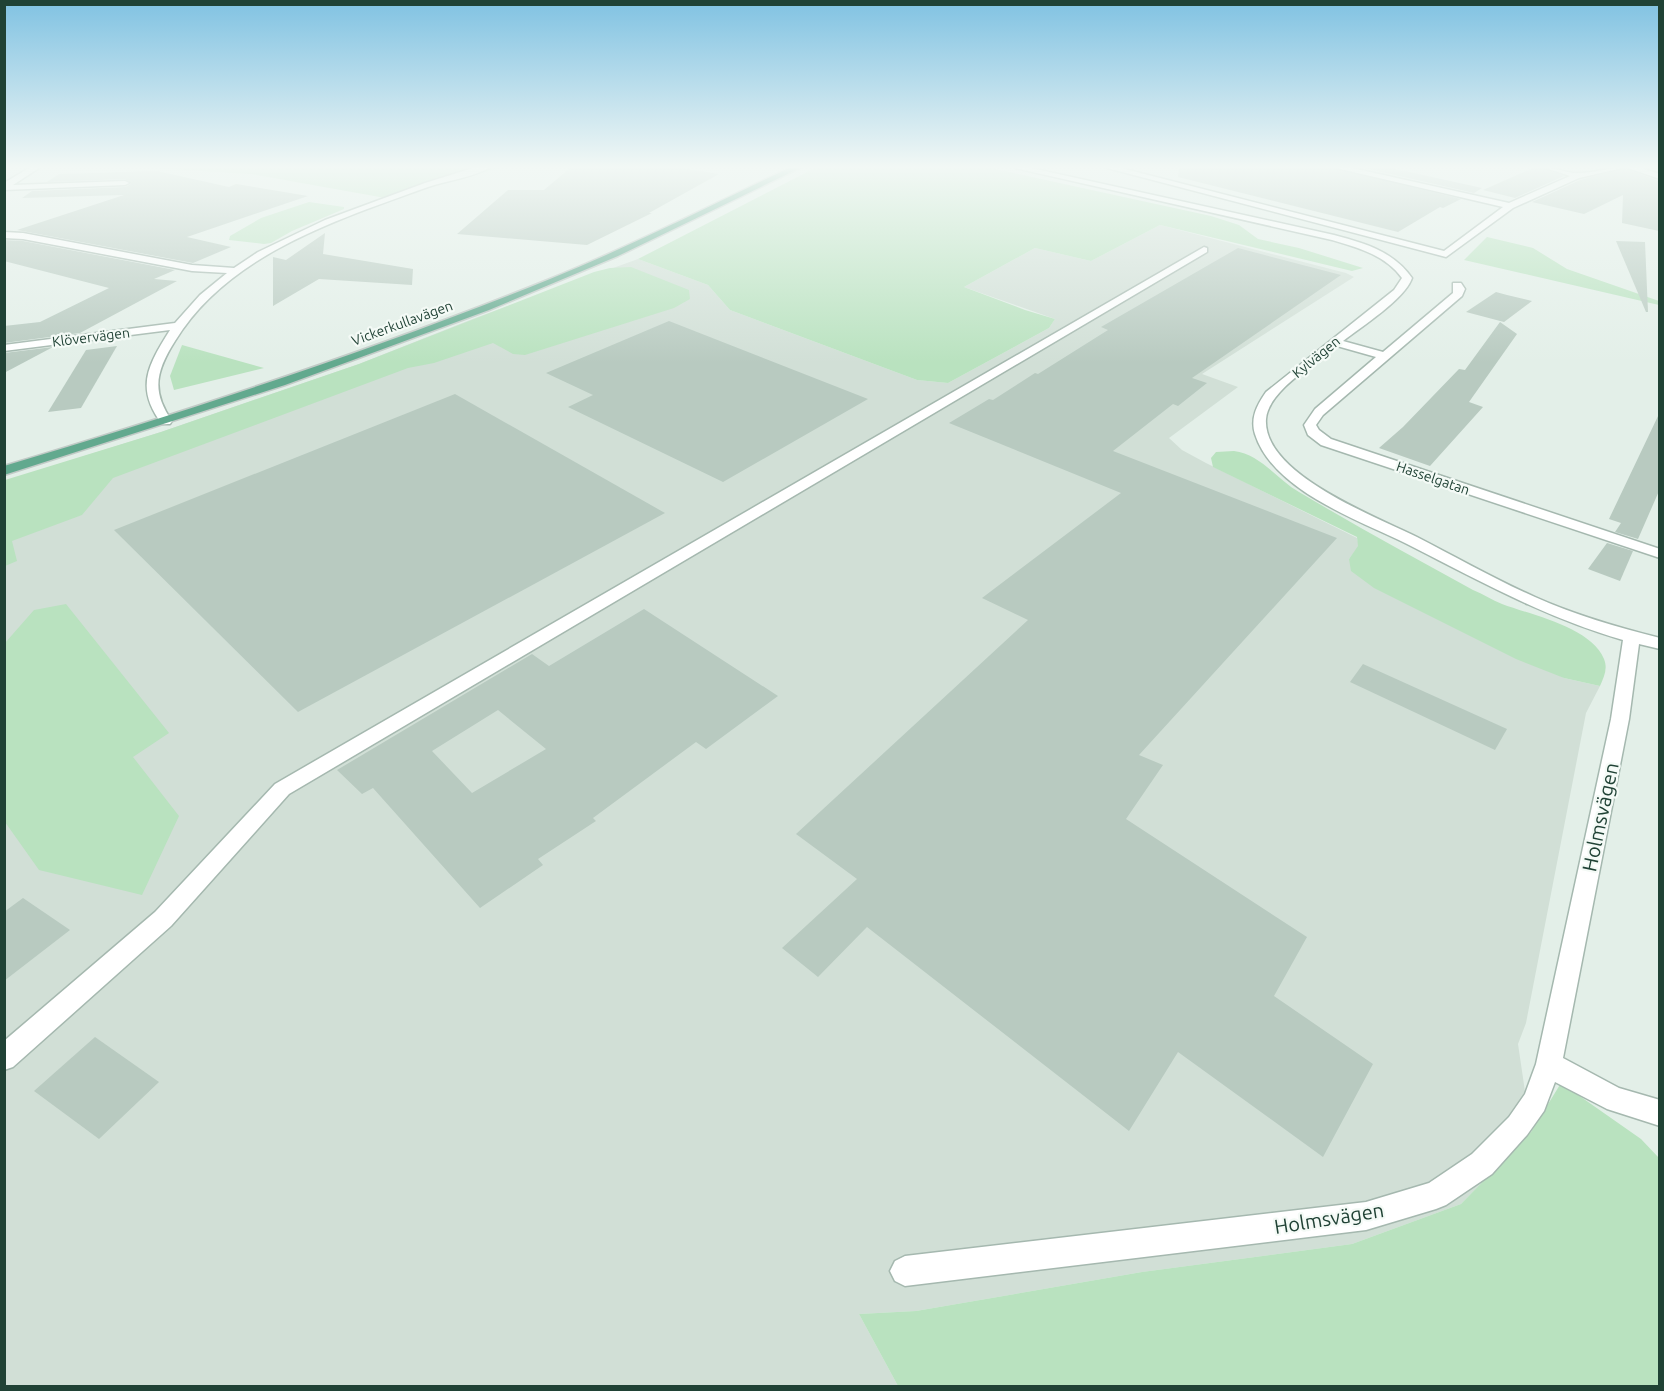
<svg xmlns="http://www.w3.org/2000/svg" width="1664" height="1391" viewBox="0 0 1664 1391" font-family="Ubuntu,sans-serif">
  <rect width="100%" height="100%" fill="#e3efe8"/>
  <path fill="#d1dfd6" d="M 1160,225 L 1346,273 L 1354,277 L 1202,374 L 1238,387 L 1169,438 L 1182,450 L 1206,463 L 1357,538 L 1359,546 L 1349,559 L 1564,678 L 1600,686 L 1586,713 L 1526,1023 L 1518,1044 L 1531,1132 L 1461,1204 L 1352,1244 L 1142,1272 L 916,1311 L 859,1314 L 898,1386 L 5,1386 L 5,481 L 161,432 L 359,364 L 475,318 L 638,259 L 708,285 L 730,310 L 917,380 L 948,383 L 1049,328 L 1055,319 L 964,287 L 1035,248 L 1091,261 Z"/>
  <g fill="#b9e2bf">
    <path d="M 154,168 L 500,168 L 432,185 L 391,199 L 251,174 Z"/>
    <path d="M 815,168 L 991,168 L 1211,216 L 1239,225 L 1258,239 L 1299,248 L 1363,268 L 1352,271 L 1160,225 L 1091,261 L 1035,248 L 964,287 L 1025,310 L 1055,319 L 1049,328 L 948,383 L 917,380 L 730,310 L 708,285 L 638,259 Z"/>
    <path d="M 309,202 L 344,207 L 344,209 L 292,231 L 271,243 L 264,244 L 229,240 L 230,236 L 261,218 Z"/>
    <path d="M 1487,237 L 1533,248 L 1567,269 L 1659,301 L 1659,305 L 1464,260 Z"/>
    <path d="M 631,267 L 689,290 L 690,299 L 674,308 L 525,355 L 513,354 L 493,343 L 434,363 L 408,368 L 113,478 L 82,515 L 12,541 L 17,561 L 5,566 L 5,480 L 161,432 L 359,364 L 594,272 L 610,268 Z"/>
    <path d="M 182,345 L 264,368 L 174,390 L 170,376 Z"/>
    <path d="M 1234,451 C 1260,454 1277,479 1299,492 C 1356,526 1415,558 1473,590 C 1483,594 1492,600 1502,604 C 1531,615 1591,627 1604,659 C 1608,669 1604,677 1600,686 L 1564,678 L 1516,659 L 1374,588 L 1351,571 L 1349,559 L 1358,546 L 1357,537 L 1213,467 L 1211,458 L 1216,452 Z"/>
    <path d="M 66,604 L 169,733 L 133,757 L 179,816 L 142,895 L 39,870 L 5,822 L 5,643 L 34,610 Z"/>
    <path d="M 1561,1083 L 1641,1139 L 1659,1158 L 1659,1386 L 898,1386 L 859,1314 L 916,1311 L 1142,1272 L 1352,1244 L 1461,1204 L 1531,1132 Z"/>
  </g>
  <g fill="#b8cac0" fill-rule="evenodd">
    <path d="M 570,168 L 682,168 L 719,174 L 649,213 L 652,213 L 587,245 L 457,234 L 508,190 L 544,190 Z"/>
    <path d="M 1179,168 L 1334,168 L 1461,199 L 1443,208 L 1440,207 L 1398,232 L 1178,177 Z"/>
    <path d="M 1364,168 L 1391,168 L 1482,188 L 1474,193 Z"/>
    <path d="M 1533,168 L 1544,168 L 1564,176 L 1515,198 L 1483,190 Z"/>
    <path d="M 1624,168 L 1659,181 L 1659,231 L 1622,223 L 1623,195 L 1584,214 L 1532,202 L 1580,180 Z"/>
    <path d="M 157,171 L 229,187 L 236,184 L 308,196 L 187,237 L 231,247 L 193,263 L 17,230 L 124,195 L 22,198 L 32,191 L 125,187 L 131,184 L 125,179 L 47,182 L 59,174 Z"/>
    <path d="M 325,233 L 323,254 L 413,269 L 412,285 L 319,279 L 273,306 L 273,257 L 286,260 Z"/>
    <path d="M 4,240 L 23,241 L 175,270 L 154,279 L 177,281 L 80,333 L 4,343 L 4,326 L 40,322 L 109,288 L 4,261 Z"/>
    <path d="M 1616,241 L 1645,242 L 1648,312 L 1646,312 Z"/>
    <path d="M 1238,248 L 1341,275 L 1192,378 L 1207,383 L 1178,406 L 1173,404 L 1113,451 L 1337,538 L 1139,755 L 1163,765 L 1126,819 L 1307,937 L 1274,996 L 1373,1064 L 1323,1157 L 1178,1052 L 1129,1131 L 867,927 L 818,977 L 782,948 L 857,879 L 796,834 L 1028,620 L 982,598 L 1121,493 L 949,423 L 989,399 L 993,400 L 1035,373 L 1038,374 L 1108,330 L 1101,327 Z"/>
    <path d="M 1496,292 L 1507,295 L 1532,301 L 1504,322 L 1466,312 Z"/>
    <path d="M 669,321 L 868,399 L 723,482 L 568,407 L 593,395 L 546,373 Z"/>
    <path d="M 1500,322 L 1517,334 L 1469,402 L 1483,407 L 1430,466 L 1379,448 L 1403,427 L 1459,369 L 1465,370 Z"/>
    <path d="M 117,346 L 81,408 L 48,412 L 86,350 Z"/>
    <path d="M 53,347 L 4,373 L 4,353 Z"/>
    <path d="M 455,394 L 665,513 L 298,712 L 114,530 Z"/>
    <path d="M 1659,414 L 1659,491 L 1638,539 L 1615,532 L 1621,523 L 1609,519 Z"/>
    <path d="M 1607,543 L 1633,551 L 1620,581 L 1588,569 Z"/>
    <path d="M 644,609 L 778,696 L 706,749 L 696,742 L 593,818 L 596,821 L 538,859 L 543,865 L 480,908 L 373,788 L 362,794 L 337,770 L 532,654 L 549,666 ZM 498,710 L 546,749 L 472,793 L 432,751 Z"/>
    <path d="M 1363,664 L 1507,729 L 1495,750 L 1350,682 Z"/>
    <path d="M 23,898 L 70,930 L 4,981 L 4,912 Z"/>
    <path d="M 95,1037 L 159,1082 L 99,1139 L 34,1091 Z"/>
  </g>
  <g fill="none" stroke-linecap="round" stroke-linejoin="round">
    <g stroke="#a5b8af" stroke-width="3">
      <g id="minor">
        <path d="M 29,168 L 39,168 L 13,185 L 125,181 L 129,183 L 125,185 L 4,190 L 4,183 Z"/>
        <path d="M 473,168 L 489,168 C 473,177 446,181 428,187 C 337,220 228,254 175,341 C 156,371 151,391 172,421 L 170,424 L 162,424 C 134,387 149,364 170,330 L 4,351 L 4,345 L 175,323 L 200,295 L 227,273 L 192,271 L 23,239 L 4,238 L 4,232 L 23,233 L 192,265 L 234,268 L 258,252 L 325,220 L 425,183 Z"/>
        <path d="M 1015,168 L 1031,168 L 1334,235 C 1364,243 1393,251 1412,278 C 1405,299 1361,327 1343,341 L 1383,352 L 1453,293 L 1453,283 L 1461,283 L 1465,289 L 1462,296 L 1323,415 L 1316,425 L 1319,430 L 1331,439 L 1660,549 L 1660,558 L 1321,445 L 1308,435 L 1304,425 L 1315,409 L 1376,357 L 1337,346 C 1316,363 1268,391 1266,419 C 1262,474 1377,517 1417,537 C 1456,557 1494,579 1535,597 C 1575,615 1617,627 1660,638 L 1660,649 L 1639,644 L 1629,719 L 1563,1058 L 1619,1088 L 1660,1100 L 1660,1126 L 1607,1109 L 1555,1082 L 1544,1111 L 1527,1135 L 1492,1174 L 1446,1205 L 1436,1209 L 1366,1230 L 905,1286 L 895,1281 L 890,1271 L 895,1261 L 905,1256 L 1366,1202 L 1429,1183 L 1472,1154 L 1509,1117 L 1525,1094 L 1536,1064 L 1611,719 L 1623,640 C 1546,618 1478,580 1407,544 C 1359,520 1273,491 1255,434 C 1250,418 1257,405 1266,392 L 1394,290 L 1402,278 C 1385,255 1359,248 1332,240 Z"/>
        <path d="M 1107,168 L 1121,168 L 1444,251 L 1503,207 L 1336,168 L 1352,168 L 1509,203 L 1570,176 L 1546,168 C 1557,168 1569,174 1579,173 C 1593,173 1607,168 1622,168 L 1579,178 L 1513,208 L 1446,257 Z"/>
        <path d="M 1628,168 L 1641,168 L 1660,174 L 1660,179 Z"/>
        <path d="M 1204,247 L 1207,248 L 1207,252 L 289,794 L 171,926 L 13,1067 L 4,1070 L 4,1041 L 155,912 L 275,784 Z"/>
      </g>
    </g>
    <g stroke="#c1cac6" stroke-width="3">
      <path id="major" d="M 789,168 L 800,168 L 618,256 L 489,310 L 285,385 L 4,475 L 4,466 C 188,411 372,351 550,279 C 631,246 710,206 789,168 Z"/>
    </g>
    <use href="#minor" fill="#fff" fill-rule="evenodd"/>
    <use href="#major" fill="#62a98e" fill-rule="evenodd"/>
  </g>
  <linearGradient id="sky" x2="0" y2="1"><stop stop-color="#80c2e2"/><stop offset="0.46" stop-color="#f2f8f5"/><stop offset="1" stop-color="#f2f8f5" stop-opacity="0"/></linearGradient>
  <rect width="1664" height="363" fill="url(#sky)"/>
  <g text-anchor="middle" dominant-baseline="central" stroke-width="4.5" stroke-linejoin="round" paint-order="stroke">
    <g font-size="14" fill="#204235" stroke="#f4faf6">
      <text transform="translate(402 323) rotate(-20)">Vickerkullavägen</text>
      <text transform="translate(91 337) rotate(-7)">Klövervägen</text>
      <text transform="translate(1316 357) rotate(-39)">Kylvägen</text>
      <text transform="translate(1433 478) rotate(19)">Hasselgatan</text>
    </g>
    <g font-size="20" fill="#204235" stroke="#f4faf6">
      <text transform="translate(1600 817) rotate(-78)">Holmsvägen</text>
      <text transform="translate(1329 1218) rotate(-9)">Holmsvägen</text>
    </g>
  </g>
  <rect width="1664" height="1391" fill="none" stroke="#204235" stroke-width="12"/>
</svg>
